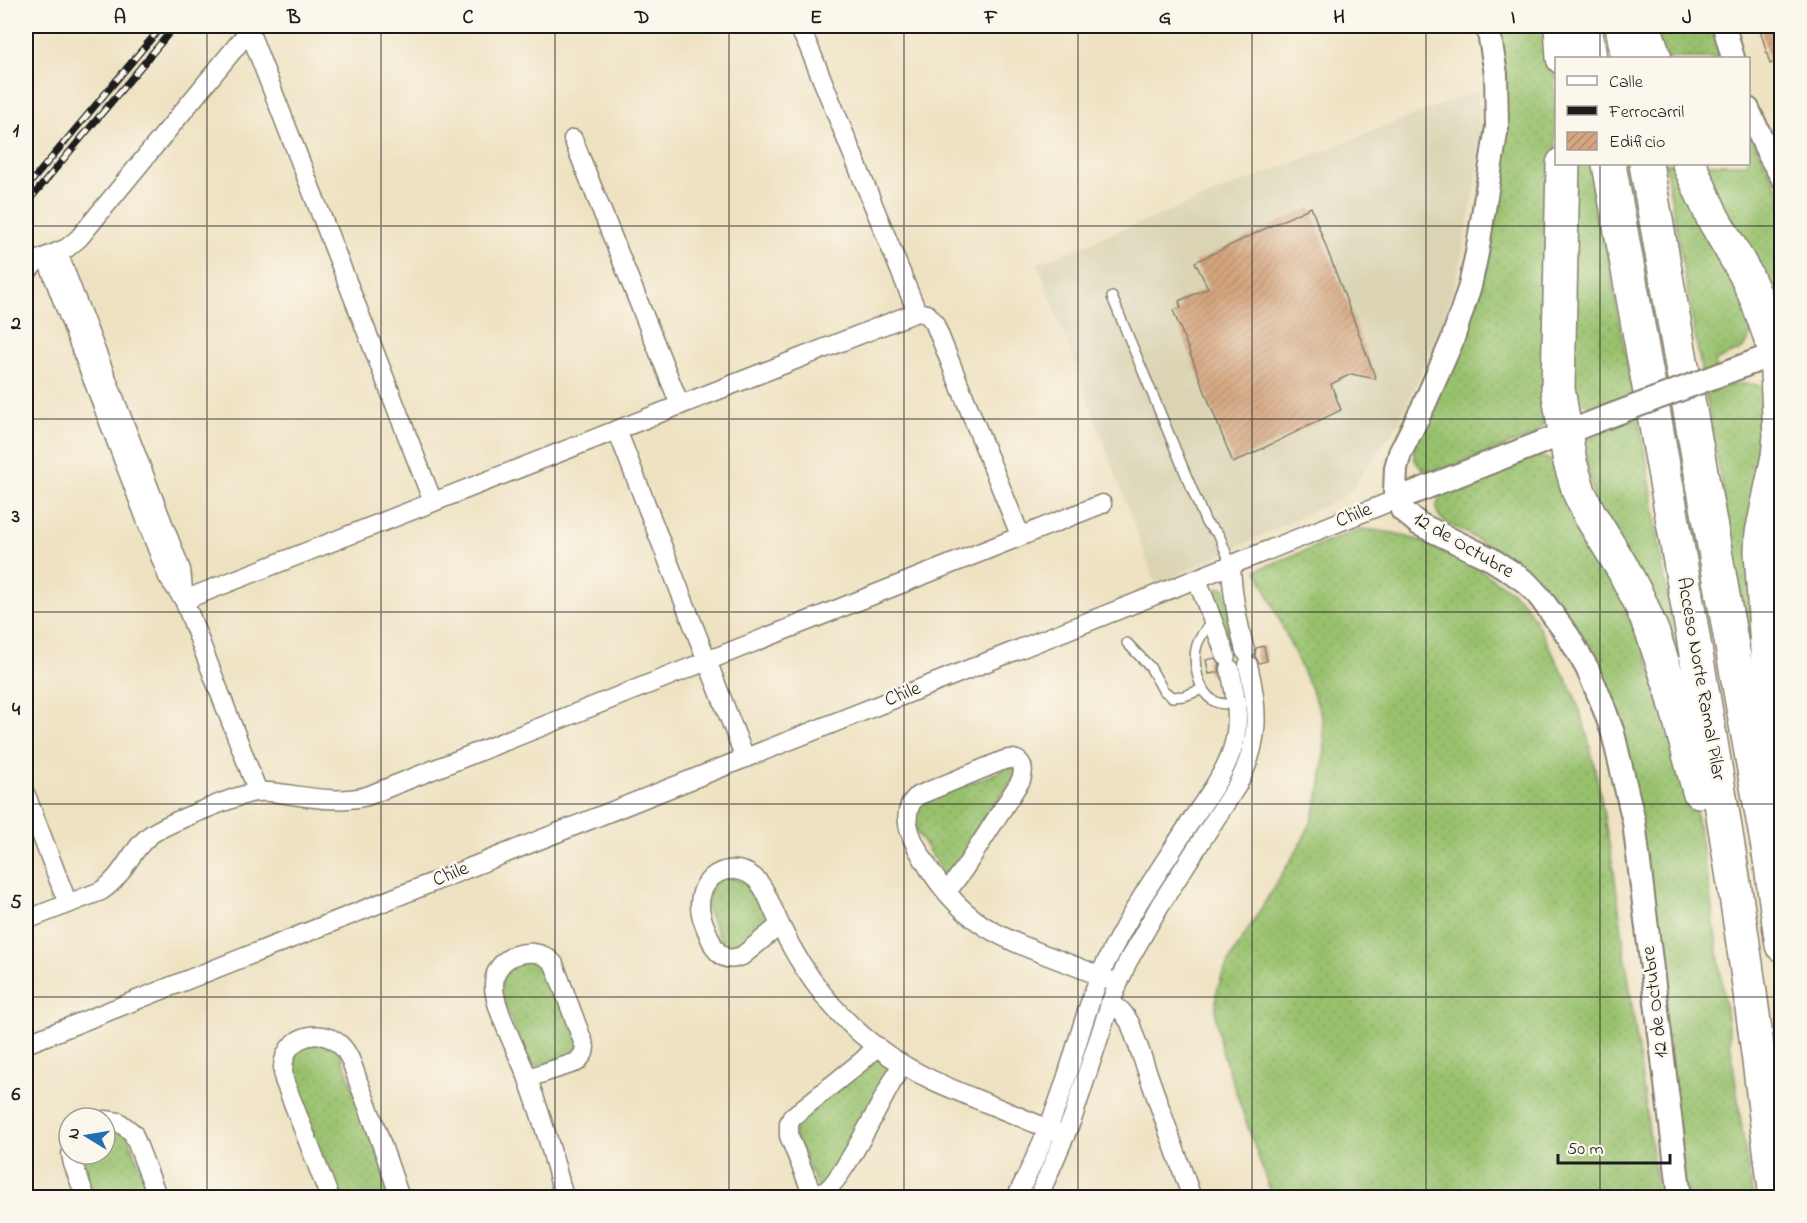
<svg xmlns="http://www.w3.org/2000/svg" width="1807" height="1223" viewBox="0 0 1807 1223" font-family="'Indie Flower',sans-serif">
  <defs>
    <pattern id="grass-dots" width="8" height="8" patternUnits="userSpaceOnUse" patternTransform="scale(1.5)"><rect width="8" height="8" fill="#98c16d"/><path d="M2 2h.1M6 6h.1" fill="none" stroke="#82a55e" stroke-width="1.8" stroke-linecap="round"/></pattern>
    <pattern id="building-hatch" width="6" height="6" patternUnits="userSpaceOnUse" patternTransform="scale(1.5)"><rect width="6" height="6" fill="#d4a57e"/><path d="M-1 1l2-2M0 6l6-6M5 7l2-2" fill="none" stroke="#b58d6c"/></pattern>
  </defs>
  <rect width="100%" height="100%" fill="#fbf7ec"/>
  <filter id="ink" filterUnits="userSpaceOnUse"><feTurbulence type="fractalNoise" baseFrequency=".0167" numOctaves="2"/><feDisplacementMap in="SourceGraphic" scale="12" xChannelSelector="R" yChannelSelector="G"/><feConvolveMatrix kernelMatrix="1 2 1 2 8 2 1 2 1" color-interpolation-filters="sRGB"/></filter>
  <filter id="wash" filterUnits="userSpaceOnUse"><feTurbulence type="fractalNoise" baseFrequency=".008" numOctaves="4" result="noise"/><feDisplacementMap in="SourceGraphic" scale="24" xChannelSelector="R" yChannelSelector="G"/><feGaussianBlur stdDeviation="1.35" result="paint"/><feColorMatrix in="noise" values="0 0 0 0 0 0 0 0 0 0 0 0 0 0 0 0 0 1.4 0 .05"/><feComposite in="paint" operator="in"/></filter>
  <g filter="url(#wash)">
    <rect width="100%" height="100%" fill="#efe2c2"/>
    <path fill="#dad4b4" d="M 1478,90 L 1480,145 L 1477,182 L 1458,273 L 1443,320 L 1400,421 L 1347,495 L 1156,585 L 1038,263 Z"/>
    <g fill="url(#grass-dots)" stroke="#5a6e44" stroke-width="1.5">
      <path d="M 1498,26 L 1552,26 L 1555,79 L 1556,175 L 1544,402 C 1545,416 1546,426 1535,435 L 1438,472 C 1419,471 1411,463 1415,443 L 1467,324 Z"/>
      <path d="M 1652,26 L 1715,26 L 1723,58 L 1663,58 Z"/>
      <path d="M 1749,129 L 1771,175 L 1781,192 L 1781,325 L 1697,164 L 1748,164 Z"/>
      <path d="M 1570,164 L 1592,164 L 1621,332 L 1647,462 L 1665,581 L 1693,739 L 1596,506 L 1581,444 L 1585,440 L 1617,427 L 1612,401 L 1592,406 L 1574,400 Z"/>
      <path d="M 1665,164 L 1684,164 L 1735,269 L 1752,332 L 1747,343 L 1741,350 L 1715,361 L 1720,387 C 1737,385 1749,379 1765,389 L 1771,411 L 1752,654 C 1722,491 1694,327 1665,164 Z"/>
      <path d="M 1539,456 L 1550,460 L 1556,465 L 1618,577 L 1685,764 L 1696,814 L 1710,894 L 1744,1144 L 1753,1197 L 1687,1197 L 1604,691 L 1487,546 C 1480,542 1474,537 1466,533 C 1447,523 1426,518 1443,492 L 1530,458 Z"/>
      <path d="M 1364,529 L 1394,533 L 1421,541 L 1476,567 L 1512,592 L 1525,604 L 1535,620 L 1574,694 L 1587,734 L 1598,783 L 1614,872 L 1658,1197 L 1272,1197 L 1221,1048 L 1216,1018 L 1216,994 L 1222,976 L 1233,954 L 1297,850 L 1311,823 L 1320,791 L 1325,748 L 1322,717 L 1317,703 L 1257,570 L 1352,532 Z"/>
      <path d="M 1218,588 L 1225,588 L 1233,633 L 1228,635 C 1220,623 1212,607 1212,593 Z"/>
      <path d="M 1250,715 L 1243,764 L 1118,964 L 1128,936 L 1241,736 Z"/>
      <path d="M 1013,766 L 1017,771 L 951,875 L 945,876 L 916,831 L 914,806 Z"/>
      <path d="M 724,876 L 754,884 L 771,921 L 741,949 L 725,951 L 706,907 L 712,884 Z"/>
      <path d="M 511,961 L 545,961 L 579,1040 L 577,1054 L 534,1067 L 529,1064 L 501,996 L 503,970 Z"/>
      <path d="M 306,1041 L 338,1047 L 394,1197 L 337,1197 L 289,1080 L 291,1053 Z"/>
      <path d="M 876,1058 C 883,1061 889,1065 890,1073 L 862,1130 L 818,1188 L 794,1135 L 798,1117 Z"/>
      <path d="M 105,1125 L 126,1133 L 153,1197 L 92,1197 L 77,1154 L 105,1154 Z"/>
    </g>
    <g id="blocks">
      <g fill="url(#building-hatch)">
        <path d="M 1759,26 L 1782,26 L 1782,59 L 1770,64 Z"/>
        <path d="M 1311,207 L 1376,379 L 1351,374 L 1331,384 L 1341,410 L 1233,463 L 1173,310 L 1181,308 L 1179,301 L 1208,288 L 1195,262 Z"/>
        <path d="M 1264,646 L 1267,661 L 1259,663 L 1255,656 L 1256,648 Z"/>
        <path d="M 1215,658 L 1220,665 L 1219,672 L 1209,674 L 1206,660 Z"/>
      </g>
    </g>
  </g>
  <g filter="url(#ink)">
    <use href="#blocks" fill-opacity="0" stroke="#867f6f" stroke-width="1.5"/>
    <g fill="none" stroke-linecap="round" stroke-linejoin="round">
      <g stroke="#867f6f" stroke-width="12">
        <g id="service">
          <path d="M 1112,297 L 1206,523 L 1219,535 L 1231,565"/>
          <path d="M 1211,620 C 1207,628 1200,636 1197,645 C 1192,661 1198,692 1214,701 C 1221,705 1229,704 1237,703"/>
          <path d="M 1127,643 L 1150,667 L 1163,690 L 1172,697 L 1184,696 L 1203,689"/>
        </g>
      </g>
      <g stroke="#867f6f" stroke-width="21">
        <g id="minor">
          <path d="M 795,26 L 800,30 L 808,45 L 917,312"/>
          <path d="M 249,30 L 433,502"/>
          <path d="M 573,139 L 680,405"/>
          <path d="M 46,257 L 168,577 L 184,600 L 181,570 L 58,253"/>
          <path d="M 26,274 L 36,261 L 67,248 L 79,238 L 253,26"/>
          <path d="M 617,430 L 745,758"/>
          <path d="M 1231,565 C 1232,595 1238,622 1245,651"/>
          <path d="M 1197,579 L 1226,656"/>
          <path d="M 258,792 L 184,600 L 917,312 L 927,314 L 934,322 L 1020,535"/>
          <path d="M 26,795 L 68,904"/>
          <path d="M 947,892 L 964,869 L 1021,780 C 1026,765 1020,756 1004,760 L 917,796 C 902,810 907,829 916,846 C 932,877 955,907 984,926 C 1023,950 1070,962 1111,981"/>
          <path d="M 26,920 L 101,891 C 125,875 129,852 149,836 C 160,826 244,792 258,792 C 267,791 277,793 286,794 C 314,798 339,803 367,796 L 1102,504"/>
          <path d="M 780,925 L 742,956 C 736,958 730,960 724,957 C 715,952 711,941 707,931 C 705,926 702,920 701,914 C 696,891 711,867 737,870 C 758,873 765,890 772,907 C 797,966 835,1019 888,1055 C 918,1076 952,1089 986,1103 C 1013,1114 1039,1125 1065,1136"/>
          <path d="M 1110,1004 C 1121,1008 1124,1014 1130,1023 L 1192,1198"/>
          <path d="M 26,1044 L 1397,499"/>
          <path d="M 877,1046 L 862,1061 L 792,1117 L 789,1123 L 789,1136 L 810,1188 C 814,1191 818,1194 823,1192 C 841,1186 889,1085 902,1064"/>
          <path d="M 528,1078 L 577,1062 L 584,1053 L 585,1047 L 554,964 C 546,955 538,952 526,953 C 508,954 494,967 494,985 C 493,1007 520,1056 528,1079 C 542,1118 554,1157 564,1198"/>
          <path d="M 105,1120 L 119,1122 L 133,1133 L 158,1198"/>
          <path d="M 71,1154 L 73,1164 L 86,1198"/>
          <path d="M 330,1198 L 284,1080 C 283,1072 282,1065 285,1057 C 292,1035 321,1029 338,1043 C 350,1052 354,1070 359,1084 C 374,1121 387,1159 400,1198"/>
          <path d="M 1016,1198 C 1036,1158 1054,1118 1067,1076 C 1080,1035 1091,991 1111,952 C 1133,908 1162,866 1189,824 C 1204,801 1223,777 1232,750 C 1241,723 1236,697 1230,669"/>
          <path d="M 1038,1198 L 1073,1117 L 1110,1004 L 1127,963 L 1160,905 L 1238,784 C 1260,743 1259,709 1248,665"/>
        </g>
      </g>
      <g stroke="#867f6f" stroke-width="26">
        <g id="tertiary">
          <path d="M 1488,26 L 1496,74 L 1497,127 L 1477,253 L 1470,286 L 1452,341 L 1424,405 L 1400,453 L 1396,468 L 1395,492 L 1402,510 L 1419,524 L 1491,559 L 1513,573 L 1527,583 L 1539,596 L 1569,637 L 1587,668 L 1601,700 L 1613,733 L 1634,822 L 1680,1198"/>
          <path d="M 1724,26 L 1733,58"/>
          <path d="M 1748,109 L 1769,155 L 1782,177"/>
          <path d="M 1735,369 L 1782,351"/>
          <path d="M 1397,499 L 1604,418"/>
        </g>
      </g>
      <g stroke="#867f6f" stroke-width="36">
        <g id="motorway">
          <path d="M 1561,26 L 1563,58"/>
          <path d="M 1585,26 L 1590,58"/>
          <path d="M 1622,26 L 1628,58"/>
          <path d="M 1644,26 L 1655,58"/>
          <path d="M 1563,164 L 1558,389 L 1570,462 L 1579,492 L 1590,515 L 1623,569 L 1639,600 L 1653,634 L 1672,691 L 1699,791"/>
          <path d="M 1609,164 C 1652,404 1696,643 1734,884 C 1751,988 1763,1093 1776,1198"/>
          <path d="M 1646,164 L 1770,859 L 1782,945"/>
          <path d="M 1689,164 L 1713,218 L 1746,275 L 1758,302 L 1776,353 L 1780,436 L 1778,456 L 1762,533 L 1761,551 L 1775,781"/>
        </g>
      </g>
      <use href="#service" stroke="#fff" stroke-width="9"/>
      <use href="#minor" stroke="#fff" stroke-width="18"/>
      <use href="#tertiary" stroke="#fff" stroke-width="22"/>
      <use href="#motorway" stroke="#fff" stroke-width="33"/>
      <g stroke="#1c1c1c" stroke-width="7">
        <g id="rail">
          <path d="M 26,188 L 162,26"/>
          <path d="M 26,204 L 175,26"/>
        </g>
      </g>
      <use href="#rail" stroke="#fbf7ec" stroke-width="4.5" stroke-dasharray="14" stroke-linecap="butt"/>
      <g stroke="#867f6f" stroke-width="26" stroke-linecap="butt">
        <path id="tertiary-bridge" d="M 1604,418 L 1735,369"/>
      </g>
      <use href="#tertiary-bridge" stroke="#fff" stroke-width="22"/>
    </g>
  </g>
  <path fill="none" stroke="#1c1c1c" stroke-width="1.5" stroke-opacity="0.55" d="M 207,26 L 207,1198M 381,26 L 381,1198M 555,26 L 555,1198M 729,26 L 729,1198M 904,26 L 904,1198M 1078,26 L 1078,1198M 1252,26 L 1252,1198M 1426,26 L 1426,1198M 1600,26 L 1600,58M 1600,164 L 1600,1198M 26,226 L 1782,226M 26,419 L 1782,419M 26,612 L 1782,612M 26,804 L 1782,804M 26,997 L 1782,997"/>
  <g text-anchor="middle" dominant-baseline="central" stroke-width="5" stroke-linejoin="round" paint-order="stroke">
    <g font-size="20" fill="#1c1c1c" stroke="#fbf7ec">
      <text transform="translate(1354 516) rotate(-22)">Chile</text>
      <text transform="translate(1463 546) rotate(30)">12 de Octubre</text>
      <text transform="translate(1700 679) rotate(80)">Acceso Norte Ramal Pilar</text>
      <text transform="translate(903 695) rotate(-22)">Chile</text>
      <text transform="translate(451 875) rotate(-22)">Chile</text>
      <text transform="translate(1656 1002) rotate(-97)">12 de Octubre</text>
    </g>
  </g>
  <rect width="1807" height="1223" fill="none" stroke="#fbf7ec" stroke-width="66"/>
  <rect x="1555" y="57" width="195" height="108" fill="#fbf7ec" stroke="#a29f99" stroke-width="1.5"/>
  <rect x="1567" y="76" width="30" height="9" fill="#ffffff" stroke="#a29f99" stroke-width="1.5"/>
  <text x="1609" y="87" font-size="18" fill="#1c1c1c">Calle</text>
  <rect x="1567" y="106" width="30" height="9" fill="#1c1c1c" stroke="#a29f99" stroke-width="1.5"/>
  <text x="1609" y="117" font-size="18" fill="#1c1c1c">Ferrocarril</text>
  <rect x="1567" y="132" width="30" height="18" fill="url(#building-hatch)" stroke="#a29f99" stroke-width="1.5"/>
  <text x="1609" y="147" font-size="18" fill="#1c1c1c">Edificio</text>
  <g transform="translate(87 1136) rotate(281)"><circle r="28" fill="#fbf7ec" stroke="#a29f99" stroke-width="1.5"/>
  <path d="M0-4.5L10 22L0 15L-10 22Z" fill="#1f6fb2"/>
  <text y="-9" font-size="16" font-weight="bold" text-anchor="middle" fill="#1c1c1c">N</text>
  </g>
  <path d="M1558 1154v9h112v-9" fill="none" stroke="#1c1c1c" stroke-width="3"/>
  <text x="1567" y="1154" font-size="18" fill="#1c1c1c" stroke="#fbf7ec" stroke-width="4.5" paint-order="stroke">50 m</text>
  <rect x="33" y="33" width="1741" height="1157" fill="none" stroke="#1c1c1c" stroke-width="2"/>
  <g font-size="20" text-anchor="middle" font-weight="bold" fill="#1c1c1c">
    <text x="120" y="23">A</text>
    <text x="294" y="23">B</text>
    <text x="468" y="23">C</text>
    <text x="642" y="23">D</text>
    <text x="816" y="23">E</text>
    <text x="991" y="23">F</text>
    <text x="1165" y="23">G</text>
    <text x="1339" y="23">H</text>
    <text x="1513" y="23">I</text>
    <text x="1687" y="23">J</text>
    <text x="16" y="136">1</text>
    <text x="16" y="329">2</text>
    <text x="16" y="522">3</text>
    <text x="16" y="715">4</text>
    <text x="16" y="908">5</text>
    <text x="16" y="1100">6</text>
  </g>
</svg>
